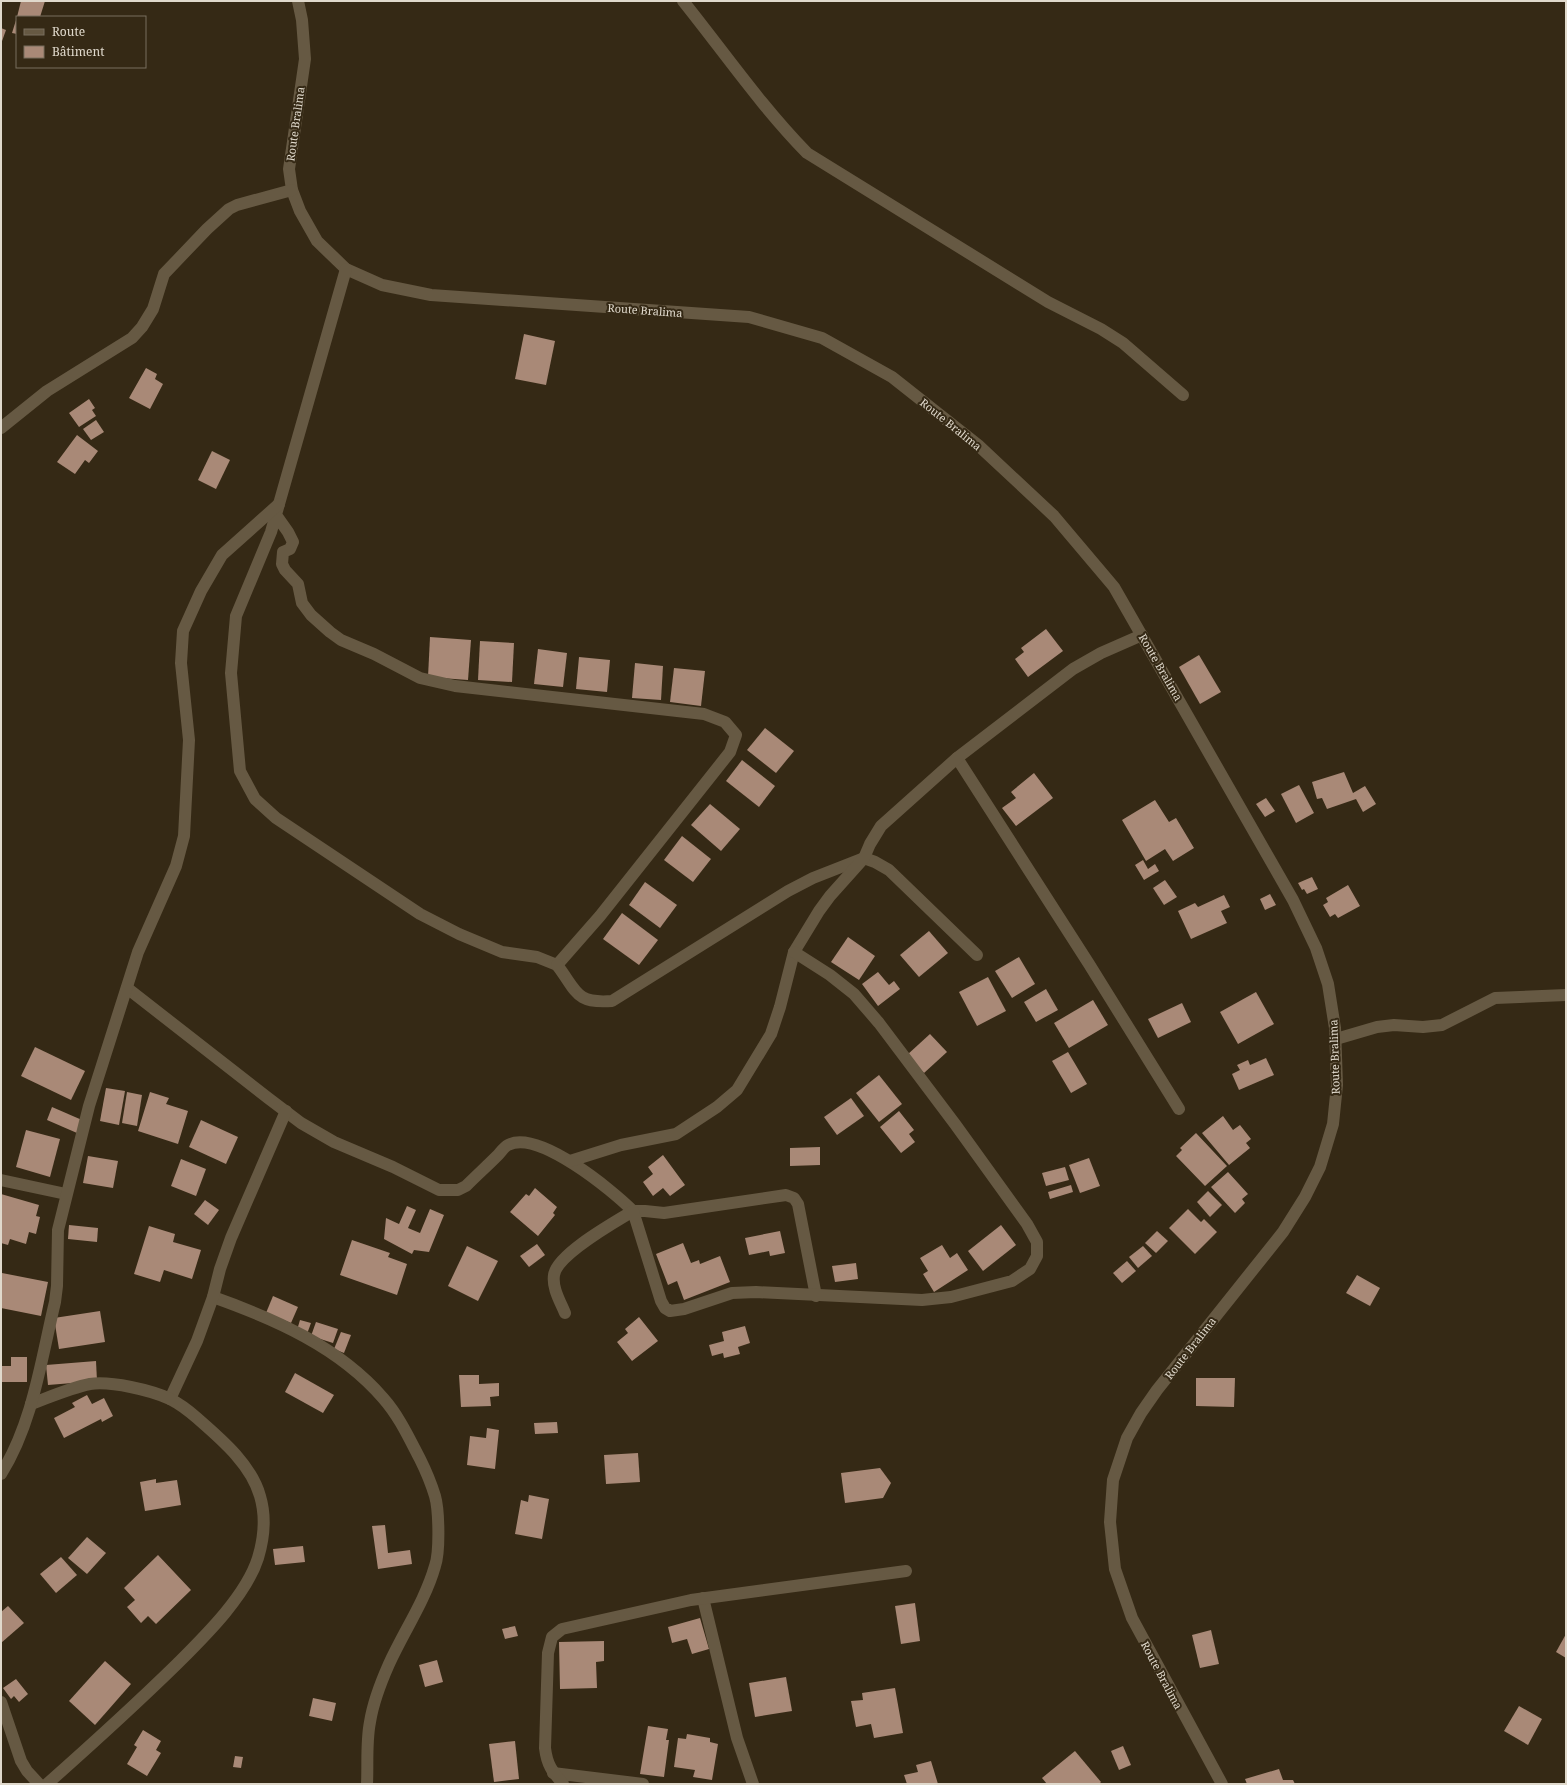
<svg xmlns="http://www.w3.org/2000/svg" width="1567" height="1785" viewBox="0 0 1567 1785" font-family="'Noto Serif',serif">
  <rect width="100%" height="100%" fill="#352915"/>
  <g fill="#a98977">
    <path d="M 21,1 L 45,1 L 40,17 L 17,17 Z"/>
    <path d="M 17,17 L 17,34 L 12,33 Z"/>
    <path d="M 1,28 L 6,30 L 1,44 Z"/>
    <path d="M 524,334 L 555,341 L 546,385 L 515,379 Z"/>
    <path d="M 146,368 L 157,374 L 155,379 L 163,384 L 150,409 L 129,398 Z"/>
    <path d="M 89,399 L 95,408 L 92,410 L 96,416 L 79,427 L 69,413 Z"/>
    <path d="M 96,420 L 104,432 L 91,440 L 83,429 Z"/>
    <path d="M 77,435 L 98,451 L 89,463 L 85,460 L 75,474 L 57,462 Z"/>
    <path d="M 212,451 L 230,460 L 216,489 L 198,480 Z"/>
    <path d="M 1046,629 L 1063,651 L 1028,677 L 1015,659 L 1024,652 L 1021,648 Z"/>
    <path d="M 430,637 L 471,640 L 468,680 L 428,677 Z"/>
    <path d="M 480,641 L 514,643 L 512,682 L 478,680 Z"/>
    <path d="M 538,649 L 567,653 L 563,687 L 534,684 Z"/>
    <path d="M 1199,655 L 1221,692 L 1200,704 L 1179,667 Z"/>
    <path d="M 579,657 L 610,660 L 607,692 L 576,689 Z"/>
    <path d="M 635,663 L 663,666 L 661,700 L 632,698 Z"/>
    <path d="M 674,668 L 705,671 L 701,706 L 670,702 Z"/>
    <path d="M 765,728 L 794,751 L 776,773 L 747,750 Z"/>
    <path d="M 742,760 L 775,786 L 759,807 L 726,781 Z"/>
    <path d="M 1344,772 L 1353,793 L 1365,786 L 1376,804 L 1363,812 L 1356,799 L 1327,809 L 1322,798 L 1317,799 L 1312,782 Z"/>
    <path d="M 1034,773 L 1053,798 L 1016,826 L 1002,808 L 1016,798 L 1011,792 Z"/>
    <path d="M 1299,785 L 1314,813 L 1296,823 L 1281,794 Z"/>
    <path d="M 1266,798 L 1275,811 L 1265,817 L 1256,804 Z"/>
    <path d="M 1155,800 L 1169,822 L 1176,818 L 1194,848 L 1173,861 L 1165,849 L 1146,861 L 1122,820 Z"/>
    <path d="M 710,804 L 740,829 L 721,851 L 691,825 Z"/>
    <path d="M 682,836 L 711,859 L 693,882 L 664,860 Z"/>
    <path d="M 1143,860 L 1148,869 L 1155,864 L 1159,871 L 1144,880 L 1135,865 Z"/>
    <path d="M 1312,877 L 1318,889 L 1307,894 L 1304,889 L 1302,890 L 1298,883 Z"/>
    <path d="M 1165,880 L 1177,897 L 1164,905 L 1153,888 Z"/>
    <path d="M 645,882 L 677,905 L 660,928 L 629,905 Z"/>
    <path d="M 1348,885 L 1360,906 L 1338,918 L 1335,914 L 1330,917 L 1323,905 L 1328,902 L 1326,898 Z"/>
    <path d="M 1270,894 L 1276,905 L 1265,910 L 1260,899 Z"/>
    <path d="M 1224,895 L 1230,907 L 1221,911 L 1227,923 L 1191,939 L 1178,911 L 1195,903 L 1198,907 Z"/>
    <path d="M 622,913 L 658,940 L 639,965 L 603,939 Z"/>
    <path d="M 929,931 L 948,953 L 919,977 L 900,955 Z"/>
    <path d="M 848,937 L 875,956 L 859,980 L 831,962 Z"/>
    <path d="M 1019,957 L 1035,984 L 1012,998 L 995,971 Z"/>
    <path d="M 878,972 L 889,985 L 894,981 L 900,989 L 878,1006 L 862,984 Z"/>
    <path d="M 988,977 L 1006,1011 L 977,1026 L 959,992 Z"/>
    <path d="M 1046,989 L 1058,1010 L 1036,1022 L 1024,1002 Z"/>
    <path d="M 1256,992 L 1274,1024 L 1238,1044 L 1220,1012 Z"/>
    <path d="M 1093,1000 L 1108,1025 L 1069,1048 L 1054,1023 Z"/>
    <path d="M 1182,1003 L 1191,1022 L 1158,1038 L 1148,1019 Z"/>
    <path d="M 930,1034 L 947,1052 L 924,1073 L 907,1055 Z"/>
    <path d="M 35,1047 L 85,1071 L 71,1100 L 21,1076 Z"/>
    <path d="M 1068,1052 L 1087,1084 L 1071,1093 L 1052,1061 Z"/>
    <path d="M 1266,1058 L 1274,1075 L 1239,1090 L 1232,1074 L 1240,1070 L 1237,1065 L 1248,1060 L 1250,1065 Z"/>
    <path d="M 879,1075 L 902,1104 L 879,1122 L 856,1093 Z"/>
    <path d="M 106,1088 L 125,1091 L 119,1125 L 100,1121 Z"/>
    <path d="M 127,1092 L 142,1095 L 137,1126 L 122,1123 Z"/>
    <path d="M 150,1092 L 169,1098 L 166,1104 L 188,1111 L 178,1144 L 138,1131 Z"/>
    <path d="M 851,1098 L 864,1116 L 837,1135 L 824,1117 Z"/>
    <path d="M 52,1107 L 82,1120 L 77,1133 L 47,1120 Z"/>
    <path d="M 899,1111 L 914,1130 L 909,1134 L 915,1142 L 901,1153 L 880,1127 Z"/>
    <path d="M 1223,1116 L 1233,1130 L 1240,1125 L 1251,1139 L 1246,1143 L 1250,1148 L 1229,1165 L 1202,1133 Z"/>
    <path d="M 201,1120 L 238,1137 L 226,1164 L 189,1147 Z"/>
    <path d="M 26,1130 L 60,1139 L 50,1177 L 16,1167 Z"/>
    <path d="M 1196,1133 L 1227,1166 L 1205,1186 L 1176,1156 L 1182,1150 L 1180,1148 Z"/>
    <path d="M 820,1147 L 820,1165 L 790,1166 L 790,1148 Z"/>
    <path d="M 663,1155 L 685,1185 L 670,1196 L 663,1188 L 653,1196 L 643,1182 L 653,1174 L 648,1167 Z"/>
    <path d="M 88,1156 L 118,1161 L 113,1188 L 83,1183 Z"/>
    <path d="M 1089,1158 L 1100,1186 L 1080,1193 L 1069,1165 Z"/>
    <path d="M 181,1159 L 206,1169 L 196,1196 L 171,1186 Z"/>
    <path d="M 1065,1167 L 1069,1180 L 1046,1186 L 1042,1173 Z"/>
    <path d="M 1228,1172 L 1248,1194 L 1242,1199 L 1245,1203 L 1235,1213 L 1211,1187 Z"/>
    <path d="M 1071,1185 L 1073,1192 L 1050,1199 L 1048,1192 Z"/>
    <path d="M 535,1188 L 557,1207 L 553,1213 L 555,1215 L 538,1236 L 510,1212 L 526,1194 L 529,1196 Z"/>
    <path d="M 1208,1191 L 1222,1205 L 1210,1217 L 1197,1202 Z"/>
    <path d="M 1,1194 L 39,1205 L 36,1216 L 40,1217 L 36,1234 L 29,1232 L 26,1244 L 10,1239 L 8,1245 L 1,1243 Z"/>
    <path d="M 205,1200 L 219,1210 L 208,1225 L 194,1214 Z"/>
    <path d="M 407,1206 L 416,1210 L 408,1228 L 420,1233 L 430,1209 L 444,1215 L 429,1252 L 414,1250 L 412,1254 L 384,1239 L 386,1218 L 399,1224 Z"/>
    <path d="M 1188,1209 L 1201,1222 L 1204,1219 L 1217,1232 L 1195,1254 L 1169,1228 Z"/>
    <path d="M 69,1225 L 98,1228 L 97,1242 L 68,1239 Z"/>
    <path d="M 1001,1225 L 1016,1245 L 983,1271 L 968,1251 Z"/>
    <path d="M 149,1226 L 175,1234 L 173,1242 L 201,1250 L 192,1279 L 164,1270 L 160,1282 L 134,1274 Z"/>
    <path d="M 780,1231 L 785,1253 L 770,1256 L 769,1251 L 749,1255 L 745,1238 Z"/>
    <path d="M 1157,1231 L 1168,1241 L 1156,1253 L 1145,1243 Z"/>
    <path d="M 352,1240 L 390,1253 L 388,1257 L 407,1264 L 397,1295 L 340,1275 Z"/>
    <path d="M 683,1243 L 691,1263 L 699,1260 L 700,1264 L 720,1256 L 730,1282 L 684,1300 L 677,1281 L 668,1285 L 656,1254 Z"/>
    <path d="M 537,1244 L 545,1255 L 529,1267 L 520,1256 Z"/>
    <path d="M 942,1245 L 950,1258 L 957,1253 L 968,1270 L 934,1292 L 923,1274 L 928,1271 L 920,1258 Z"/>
    <path d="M 467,1246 L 498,1261 L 478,1301 L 448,1286 Z"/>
    <path d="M 1143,1246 L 1152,1256 L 1138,1268 L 1129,1257 Z"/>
    <path d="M 1127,1261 L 1136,1271 L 1122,1283 L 1113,1273 Z"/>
    <path d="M 856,1263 L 858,1279 L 835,1282 L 832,1266 Z"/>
    <path d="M 2,1273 L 48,1282 L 41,1316 L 1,1308 Z"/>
    <path d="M 1357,1275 L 1380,1288 L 1370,1306 L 1346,1293 Z"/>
    <path d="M 273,1296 L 298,1307 L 291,1323 L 266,1313 Z"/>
    <path d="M 100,1311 L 105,1342 L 59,1349 L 54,1318 Z"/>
    <path d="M 639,1317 L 658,1341 L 632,1361 L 617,1342 L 628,1333 L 625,1329 Z"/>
    <path d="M 300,1320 L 311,1323 L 307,1334 L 297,1330 Z"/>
    <path d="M 316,1322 L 338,1329 L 333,1343 L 311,1336 Z"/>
    <path d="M 745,1326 L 750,1343 L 738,1347 L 740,1354 L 724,1358 L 723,1353 L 712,1356 L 709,1345 L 724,1341 L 722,1332 Z"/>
    <path d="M 341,1332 L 351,1335 L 344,1353 L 334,1349 Z"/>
    <path d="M 11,1357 L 27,1357 L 27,1382 L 2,1382 L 1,1366 L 11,1366 Z"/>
    <path d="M 96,1361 L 97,1381 L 48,1385 L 46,1365 Z"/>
    <path d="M 295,1373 L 334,1395 L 323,1413 L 285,1392 Z"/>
    <path d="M 459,1375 L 479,1375 L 479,1384 L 499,1383 L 499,1396 L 490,1397 L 491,1406 L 461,1407 Z"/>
    <path d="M 1196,1378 L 1235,1378 L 1234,1407 L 1196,1406 Z"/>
    <path d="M 87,1395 L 92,1404 L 104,1398 L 113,1416 L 102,1422 L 101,1419 L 64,1438 L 54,1418 L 75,1407 L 72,1403 Z"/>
    <path d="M 557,1422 L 558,1433 L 535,1434 L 534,1423 Z"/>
    <path d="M 487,1428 L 499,1430 L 495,1469 L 467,1465 L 470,1436 L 486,1438 Z"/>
    <path d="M 638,1453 L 640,1482 L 606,1484 L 604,1455 Z"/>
    <path d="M 880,1468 L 891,1483 L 883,1498 L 845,1503 L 841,1473 Z"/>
    <path d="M 156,1479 L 156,1483 L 177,1480 L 181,1505 L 145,1511 L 140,1482 Z"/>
    <path d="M 529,1495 L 549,1499 L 542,1539 L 515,1534 L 521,1500 L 528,1502 Z"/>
    <path d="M 385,1525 L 388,1553 L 410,1550 L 412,1564 L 378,1569 L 372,1526 Z"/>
    <path d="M 87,1537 L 106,1553 L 87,1574 L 68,1558 Z"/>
    <path d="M 303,1546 L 305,1562 L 275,1565 L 273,1549 Z"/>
    <path d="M 158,1555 L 191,1590 L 156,1624 L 148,1616 L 141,1623 L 127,1607 L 135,1600 L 124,1588 Z"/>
    <path d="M 61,1557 L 77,1575 L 56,1593 L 40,1574 Z"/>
    <path d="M 915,1603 L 920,1641 L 901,1644 L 895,1606 Z"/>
    <path d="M 8,1606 L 24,1623 L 1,1643 L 1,1612 Z"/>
    <path d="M 700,1618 L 709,1649 L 692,1654 L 687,1639 L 672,1643 L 668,1627 Z"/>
    <path d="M 515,1626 L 518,1636 L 505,1639 L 502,1629 Z"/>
    <path d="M 1211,1630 L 1219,1664 L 1200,1668 L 1192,1635 Z"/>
    <path d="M 1566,1634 L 1566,1658 L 1556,1652 Z"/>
    <path d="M 604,1641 L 604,1661 L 596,1662 L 597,1688 L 560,1689 L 559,1642 Z"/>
    <path d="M 437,1660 L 443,1682 L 425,1687 L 419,1665 Z"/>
    <path d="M 105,1661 L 131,1684 L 95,1725 L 69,1701 Z"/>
    <path d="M 786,1677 L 792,1711 L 755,1717 L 749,1683 Z"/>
    <path d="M 16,1679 L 28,1694 L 19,1702 L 14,1696 L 11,1699 L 3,1688 Z"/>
    <path d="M 895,1688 L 903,1733 L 874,1738 L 871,1724 L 856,1727 L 851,1701 L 863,1700 L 862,1693 Z"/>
    <path d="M 313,1698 L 336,1703 L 332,1721 L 309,1716 Z"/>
    <path d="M 1519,1706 L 1542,1719 L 1528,1745 L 1504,1731 Z"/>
    <path d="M 648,1726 L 668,1729 L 666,1740 L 669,1740 L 664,1777 L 640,1774 Z"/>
    <path d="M 143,1730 L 161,1741 L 156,1750 L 161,1753 L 147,1776 L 127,1764 L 137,1747 L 134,1745 Z"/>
    <path d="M 687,1734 L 710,1738 L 710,1742 L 718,1744 L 712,1780 L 693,1777 L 695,1770 L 674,1767 L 678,1738 L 686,1739 Z"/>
    <path d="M 515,1741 L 519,1779 L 494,1782 L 489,1744 Z"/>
    <path d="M 1123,1746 L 1131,1765 L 1119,1770 L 1111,1751 Z"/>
    <path d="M 1075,1751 L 1101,1782 L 1099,1784 L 1047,1784 L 1042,1778 Z"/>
    <path d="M 235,1756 L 243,1757 L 241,1768 L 233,1767 Z"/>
    <path d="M 931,1761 L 938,1784 L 907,1784 L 904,1775 L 918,1772 L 916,1765 Z"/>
    <path d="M 1279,1769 L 1283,1780 L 1293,1780 L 1295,1784 L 1247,1784 L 1245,1779 Z"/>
  </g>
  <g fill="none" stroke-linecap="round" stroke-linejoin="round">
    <g stroke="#665943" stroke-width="12">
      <path d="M 298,1 L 302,20 L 305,59 L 289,169 L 292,190 L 300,211 L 317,241 L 346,269 L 382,285 L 431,295 L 749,317 L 822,338 L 892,377 L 978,445 L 1054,516 L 1114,587 L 1293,900 L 1316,948 L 1328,984 L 1335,1028 L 1337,1085 L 1333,1124 L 1320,1167 L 1305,1197 L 1283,1232 L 1157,1390 L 1141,1413 L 1127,1438 L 1113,1480 L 1110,1522 L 1115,1569 L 1132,1618 L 1222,1784"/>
      <path d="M 683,1 C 724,52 761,106 807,153 L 1048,302 L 1101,329 L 1123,343 L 1183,395"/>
      <path d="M 1,428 L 47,391 L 132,338 L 142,327 L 153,309 L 164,274 L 207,229 L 229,209 L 237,205 L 292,190"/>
      <path d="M 276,515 L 288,532 L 293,542 L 290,549 L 283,552 L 282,564 L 285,570 L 298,584 L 302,603 L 311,615 L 330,632 L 341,640 L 374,654 L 420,678 L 455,686 L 704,714 L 725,722 L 736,735 L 730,752 L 600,916 L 557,965 L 537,957 L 502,952 L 459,934 L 420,914 L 276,818 L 255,799 L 240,771 L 231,673 L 236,616 L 271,532 L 346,269"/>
      <path d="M 957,758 L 1089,964 L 1179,1109"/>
      <path d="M 557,965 C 577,991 575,1004 612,1001 L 788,891 L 813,878 L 864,858 L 875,862 L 889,870 L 977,955"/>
      <path d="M 127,988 L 268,1098 L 301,1123 L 334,1142 L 393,1167 L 439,1190 L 458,1190 L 466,1186 C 476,1176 487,1166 497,1156 C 500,1153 504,1147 508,1145 C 538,1129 612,1190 633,1211 L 645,1211 L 664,1213 L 786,1195 L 794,1198 L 798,1204 L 816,1296"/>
      <path d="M 1336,1039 L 1377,1027 L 1394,1025 L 1423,1027 L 1442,1025 L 1495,998 L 1566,995"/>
      <path d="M 570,1161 L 621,1145 L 676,1134 L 717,1107 L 737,1090 L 771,1034 L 780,1007 L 794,952 L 819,911 L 830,896 L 864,858 L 870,844 L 881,826 L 957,758 L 1073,669 L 1101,653 L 1142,635"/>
      <path d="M 1,1180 L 66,1194"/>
      <path d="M 213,1297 C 275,1319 339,1347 383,1398 C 399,1416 409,1438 420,1459 C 426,1471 431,1483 435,1496 C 439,1510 440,1552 435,1566 C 425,1601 404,1631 389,1664 C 381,1682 373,1703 370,1722 C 366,1742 368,1764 367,1784"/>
      <path d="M 565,1313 C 560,1301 552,1288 554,1275 C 557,1254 615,1222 633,1211 L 661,1301 L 665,1308 L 670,1311 L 684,1309 L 732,1293 L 756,1292 L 922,1300 L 951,1297 L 1012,1281 L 1030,1269 L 1037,1256 L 1037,1242 L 1027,1224 L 955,1124 L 879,1023 L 854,994 L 830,975 L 794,952"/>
      <path d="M 170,1399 L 197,1341 L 213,1297 L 220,1269 L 231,1238 L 286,1111"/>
      <path d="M 31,1404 C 50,1397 70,1388 90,1384 C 111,1381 151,1390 170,1399 C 180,1404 189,1411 197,1418 C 221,1439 251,1464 260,1496 C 266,1516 264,1538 258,1558 C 246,1596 205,1636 177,1664 C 135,1705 91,1745 47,1784"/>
      <path d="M 1,1474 C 33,1423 41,1360 55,1302 L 57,1286 L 58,1230 L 89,1106 L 138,952 L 176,866 L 184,836 L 189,740 L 181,663 L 183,631 L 201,591 L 222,555 L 279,504"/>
      <path d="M 703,1598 L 737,1738 L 753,1784"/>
      <path d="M 1,1702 L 21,1761 L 27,1771 L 39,1784"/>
      <path d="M 553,1773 L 643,1784"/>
      <path d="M 563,1784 C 552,1771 547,1765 545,1748 L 548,1653 L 552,1637 L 562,1629 L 691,1600 L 906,1571"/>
    </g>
  </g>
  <g text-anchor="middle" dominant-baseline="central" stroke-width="4" stroke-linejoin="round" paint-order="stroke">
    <g font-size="11" fill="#e0d9cc" stroke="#352915">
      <text transform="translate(295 124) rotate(-82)">Route Bralima</text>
      <text transform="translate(645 310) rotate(4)">Route Bralima</text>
      <text transform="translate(951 424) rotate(39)">Route Bralima</text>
      <text transform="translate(1161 667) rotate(60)">Route Bralima</text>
      <text transform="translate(1334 1057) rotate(-92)">Route Bralima</text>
      <text transform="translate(1190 1348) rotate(-52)">Route Bralima</text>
      <text transform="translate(1162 1675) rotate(62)">Route Bralima</text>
    </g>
  </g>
  <rect width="1567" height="1785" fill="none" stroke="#e0d9cc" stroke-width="4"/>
  <rect x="16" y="16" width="130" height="52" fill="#352915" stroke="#796f5e"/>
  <rect x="24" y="29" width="20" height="6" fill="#665943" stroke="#796f5e"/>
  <text x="52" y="36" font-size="12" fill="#e0d9cc">Route</text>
  <rect x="24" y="46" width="20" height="12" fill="#a98977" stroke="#796f5e"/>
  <text x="52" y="56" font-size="12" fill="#e0d9cc">Bâtiment</text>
</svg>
